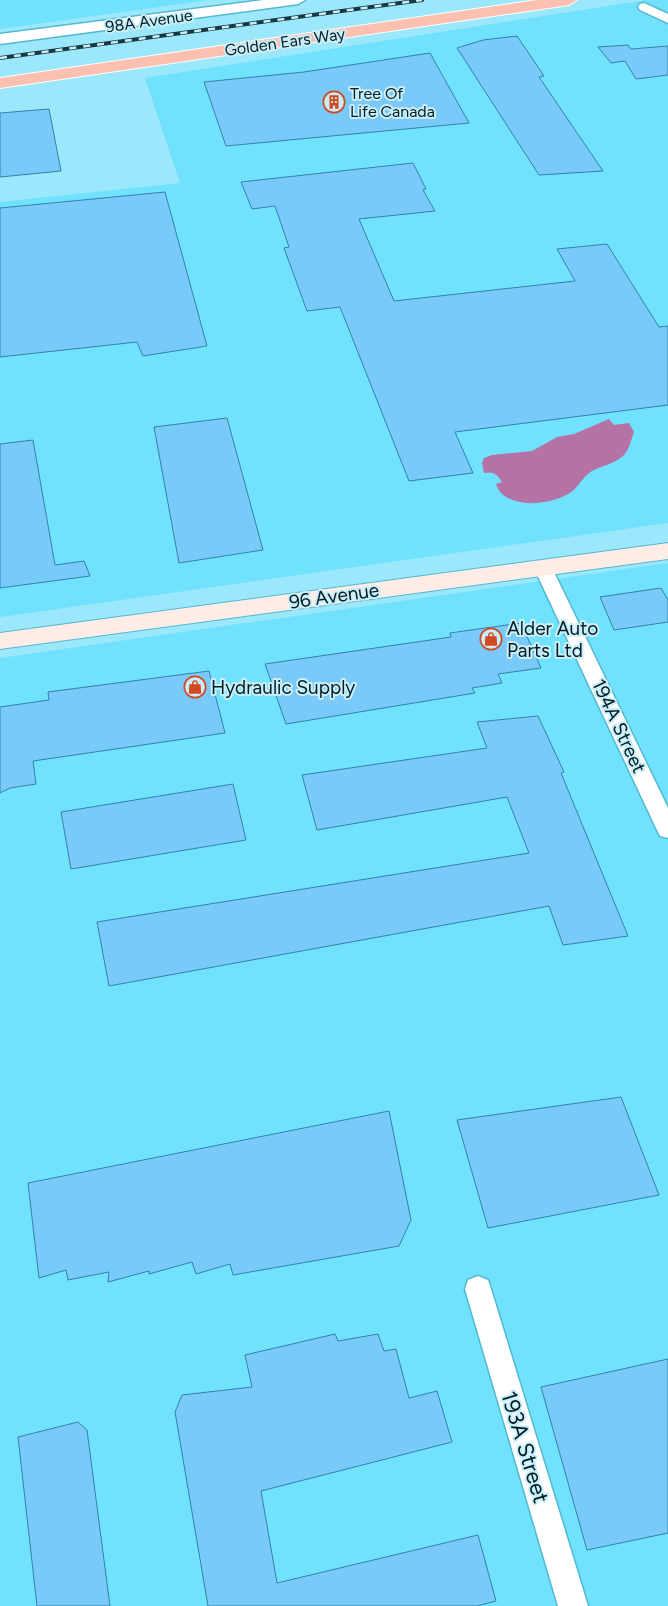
<svg xmlns="http://www.w3.org/2000/svg" width="668" height="1606" viewBox="0 0 668 1606" font-family="Figtree,sans-serif">
  <rect width="100%" height="100%" fill="#9be7fb"/>
  <g fill="#71e2fe">
    <path d="M 0,0 L 209,0 L 0,29 Z"/>
    <path d="M 646,0 L 668,0 L 668,523 L 0,617 L 0,202 L 180,183 L 145,78 Z"/>
    <path d="M 668,563 L 668,1606 L 0,1606 L 0,658 Z"/>
  </g>
  <path fill="#b473a4" d="M 609,419 L 614,425 L 629,423 L 634,432 C 631,440 629,451 623,456 C 614,464 601,466 592,471 C 582,477 579,487 570,493 C 551,505 505,511 496,484 L 502,482 C 497,474 493,471 484,473 L 482,463 L 484,458 L 492,455 L 532,451 L 557,437 L 574,434 Z"/>
  <g fill="#79caf9" stroke="#3281ab">
    <path d="M 517,36 L 544,76 L 539,77 L 603,171 L 539,175 L 457,48 L 483,40 Z"/>
    <path d="M 628,45 L 631,49 L 668,46 L 668,75 L 636,79 L 625,61 L 611,63 L 598,47 Z"/>
    <path d="M 430,53 L 469,123 L 226,146 L 204,82 L 304,72 Z"/>
    <path d="M 49,109 L 61,171 L 0,177 L 0,113 Z"/>
    <path d="M 413,163 L 426,189 L 423,190 L 435,211 L 359,219 L 394,301 L 575,281 L 557,249 L 607,244 L 659,327 L 668,326 L 668,405 L 455,432 L 473,473 L 409,481 L 340,307 L 307,311 L 284,248 L 289,247 L 275,206 L 252,209 L 241,182 Z"/>
    <path d="M 165,192 L 207,346 L 143,356 L 137,342 L 0,357 L 0,208 Z"/>
    <path d="M 227,418 L 263,550 L 179,563 L 154,427 Z"/>
    <path d="M 33,440 L 55,565 L 84,561 L 90,576 L 0,588 L 0,444 Z"/>
    <path d="M 661,588 L 668,600 L 668,622 L 614,630 L 600,597 Z"/>
    <path d="M 521,623 L 541,668 L 498,674 L 502,683 L 472,688 L 475,693 L 286,724 L 265,664 L 451,637 L 450,633 Z"/>
    <path d="M 209,671 L 225,733 L 33,761 L 36,784 L 10,788 L 0,793 L 0,707 L 49,700 L 48,692 Z"/>
    <path d="M 538,716 L 564,772 L 561,773 L 628,936 L 563,945 L 549,906 L 109,986 L 97,922 L 529,853 L 507,797 L 317,830 L 302,775 L 487,748 L 477,722 Z"/>
    <path d="M 233,784 L 246,840 L 71,869 L 61,812 Z"/>
    <path d="M 621,1097 L 659,1195 L 488,1228 L 457,1120 Z"/>
    <path d="M 389,1111 L 411,1220 L 399,1246 L 233,1275 L 230,1264 L 196,1274 L 192,1262 L 149,1274 L 149,1271 L 108,1282 L 109,1272 L 68,1280 L 66,1270 L 39,1278 L 28,1183 Z"/>
    <path d="M 335,1334 L 338,1341 L 378,1334 L 384,1351 L 396,1349 L 409,1398 L 437,1391 L 452,1442 L 261,1491 L 277,1583 L 478,1535 L 496,1601 L 477,1606 L 208,1606 L 175,1412 L 182,1395 L 252,1387 L 245,1355 Z"/>
    <path d="M 668,1359 L 668,1533 L 587,1550 L 541,1387 Z"/>
    <path d="M 78,1422 L 87,1430 L 110,1606 L 37,1606 L 18,1437 Z"/>
  </g>
  <g fill="none" stroke-linecap="round" stroke-linejoin="round">
    <g stroke="#52b8d1" stroke-width="3">
      <g id="minor">
        <path d="M 644,3 L 668,14 L 668,23 L 640,10 L 638,7 L 640,4 Z"/>
        <path d="M 543,562 L 550,564 L 552,568 L 668,808 L 668,838 L 660,836 L 657,830 L 534,568 L 536,564 Z"/>
        <path d="M 478,1276 L 488,1280 L 491,1289 L 588,1606 L 558,1606 L 465,1289 L 468,1280 Z"/>
      </g>
    </g>
    <g stroke="#52b8d1" stroke-width="3">
      <path id="tertiary" d="M 264,0 L 305,0 L 298,4 L 0,44 L 0,34 Z"/>
    </g>
    <g stroke="#52b8d1" stroke-width="2">
      <path id="secondary" d="M 668,543 L 668,559 L 0,649 L 0,633 Z"/>
    </g>
    <g stroke="#fff" stroke-width="2">
      <path id="motorway" d="M 537,0 L 577,0 L 569,5 L 0,88 L 0,78 Z"/>
    </g>
    <use href="#minor" fill="#fff" fill-rule="evenodd"/>
    <use href="#tertiary" fill="#fff" fill-rule="evenodd"/>
    <use href="#secondary" fill="#feece7" fill-rule="evenodd"/>
    <use href="#motorway" fill="#fbc0b0" fill-rule="evenodd"/>
    <g stroke="#163943" stroke-width="4">
      <path id="rail" d="M 0,58 L 422,0"/>
    </g>
    <use href="#rail" stroke="#caeef8" stroke-width="2.5" stroke-dasharray="7" stroke-linecap="butt"/>
  </g>
  <defs>
    <g id="building-ring" transform="scale(1.125)"><circle r="9.5" fill="#caeef8" stroke="#d14821" stroke-width="1.5"/><path d="M-4-6H4V6H1V3H-1V6H-4ZM-2.5-4.3h1.7v1.8h-1.7ZM.8-4.3h1.7v1.8H.8ZM-2.5-1h1.7V.8h-1.7ZM.8-1h1.7V.8H.8Z" fill="#d14821"/></g>
    <g id="shop-ring" transform="scale(1.125)"><circle r="9.5" fill="#caeef8" stroke="#d14821" stroke-width="1.5"/><path d="M-5-2.5h2.3a2.7 3.5 0 0 1 5.4 0H5L5.5 6h-11ZM-1.5-2.5h3a1.5 2.3 0 0 0-3 0Z" fill="#d14821"/></g>
  </defs>
  <g fill-rule="evenodd">
    <use href="#building-ring" x="334" y="102"/>
    <use href="#shop-ring" x="491" y="639"/>
    <use href="#shop-ring" x="195" y="687"/>
  </g>
  <g text-anchor="middle" dominant-baseline="central" stroke-width="4" stroke-linejoin="round" paint-order="stroke">
    <g font-size="16" fill="#001d25" stroke="#caeef8">
      <text transform="translate(149 21) rotate(-8)">98A Avenue</text>
      <text transform="translate(285 42) rotate(-8)">Golden Ears Way</text>
    </g>
    <g font-size="16" fill="#001d25" stroke="#caeef8" text-anchor="start">
      <text x="350" y="93">Tree Of<tspan x="350" dy="18">Life Canada</tspan></text>
    </g>
    <g font-size="19" fill="#001d25" stroke="#caeef8">
      <text transform="translate(334 596) rotate(-8)">96 Avenue</text>
      <text transform="translate(619 726) rotate(65)">194A Street</text>
    </g>
    <g font-size="19" fill="#001d25" stroke="#caeef8" text-anchor="start">
      <text x="507" y="628">Alder Auto<tspan x="507" dy="22">Parts Ltd</tspan></text>
      <text x="211" y="687">Hydraulic Supply</text>
    </g>
    <g font-size="22" fill="#001d25" stroke="#caeef8">
      <text transform="translate(525 1447) rotate(73)">193A Street</text>
    </g>
  </g>
</svg>
